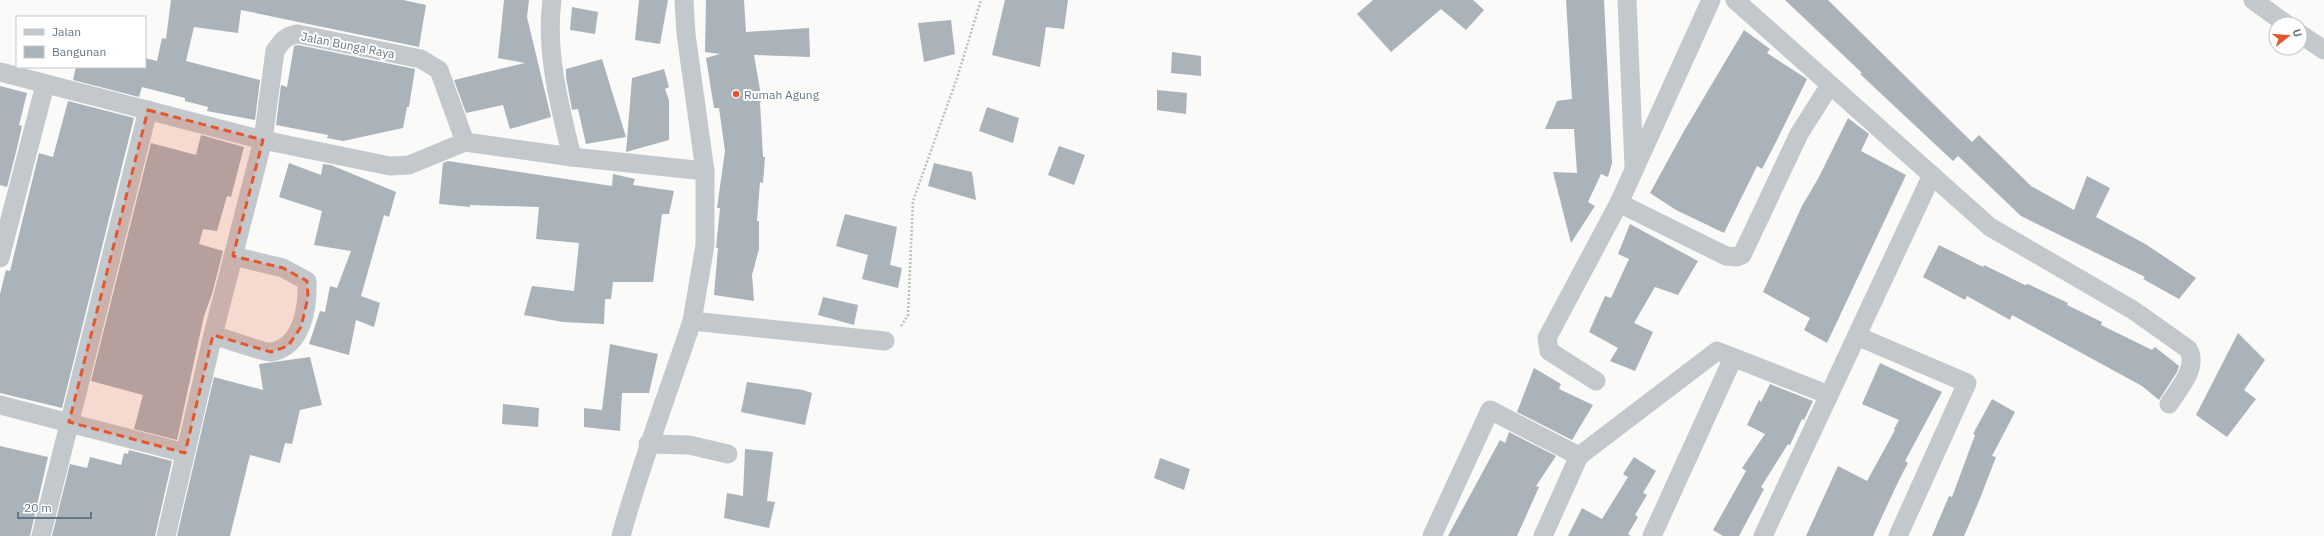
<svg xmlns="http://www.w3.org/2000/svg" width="2324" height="536" viewBox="0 0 2324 536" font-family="'IBM Plex Sans',sans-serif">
  <rect width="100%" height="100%" fill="#fafaf8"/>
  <g fill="#aab3b9">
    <path d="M 171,0 L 403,0 L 426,5 L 419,47 L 241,10 L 238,33 L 194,27 L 186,61 L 260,80 L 255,120 L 207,111 L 208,107 L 185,101 L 185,98 L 142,87 L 139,97 L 73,80 L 76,67 L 145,67 L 145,58 L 157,61 L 162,38 L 166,39 Z"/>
    <path d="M 504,0 L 529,0 L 527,17 L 551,117 L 510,129 L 503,105 L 466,113 L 454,80 L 525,63 L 498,58 Z"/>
    <path d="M 639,0 L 668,0 L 660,44 L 635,40 Z"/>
    <path d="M 706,0 L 744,0 L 746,32 L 809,28 L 810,57 L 754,55 L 762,101 L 760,102 L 763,157 L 765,157 L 763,183 L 760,182 L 757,221 L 759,221 L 759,249 L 752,275 L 754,301 L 714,295 L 718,248 L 716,248 L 720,208 L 717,208 L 725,151 L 719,108 L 714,108 L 706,58 L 720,54 L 705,52 Z"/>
    <path d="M 1005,0 L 1068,0 L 1064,29 L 1046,27 L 1040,67 L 992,55 Z"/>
    <path d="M 1373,0 L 1473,0 L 1484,10 L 1466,30 L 1441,9 L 1391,52 L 1357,14 Z"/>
    <path d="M 1566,0 L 1604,0 L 1612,163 L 1608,177 L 1601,174 L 1588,202 L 1595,206 L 1571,243 L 1553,172 L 1577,173 L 1574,129 L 1545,129 L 1557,101 L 1572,99 Z"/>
    <path d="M 1785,0 L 1828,0 L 1972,142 L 1979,135 L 2031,186 L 2074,210 L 2087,176 L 2110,188 L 2096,217 L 2147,245 L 2196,278 L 2179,299 L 2143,279 L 2145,277 L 2021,216 L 1958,156 L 1953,161 L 1860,74 L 1862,73 Z"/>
    <path d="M 572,7 L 598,12 L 595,34 L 570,30 Z"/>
    <path d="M 951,20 L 955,54 L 924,62 L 918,23 Z"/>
    <path d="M 1744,30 L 1770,49 L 1767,53 L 1807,79 L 1778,138 L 1762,169 L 1757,166 L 1724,233 L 1676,210 L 1650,193 L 1684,131 Z"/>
    <path d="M 298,45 L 415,69 L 409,107 L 407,107 L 403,128 L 343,141 L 327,138 L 328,135 L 276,125 L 281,85 L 287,87 L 294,46 Z"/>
    <path d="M 1172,52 L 1201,56 L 1201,76 L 1171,73 Z"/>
    <path d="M 602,59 L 626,137 L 586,144 L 578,109 L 572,110 L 566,77 L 566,69 Z"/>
    <path d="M 664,69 L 669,87 L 665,89 L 669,100 L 669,140 L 626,152 L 632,78 Z"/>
    <path d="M 0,86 L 27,93 L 19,125 L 22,126 L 17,148 L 7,187 L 0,185 Z"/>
    <path d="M 1157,90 L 1187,93 L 1186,114 L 1157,110 Z"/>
    <path d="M 68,101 L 134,118 L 62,408 L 0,393 L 0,294 L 6,270 L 10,271 L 39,153 L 53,157 Z"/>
    <path d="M 987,107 L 1019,118 L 1013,143 L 979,131 Z"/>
    <path d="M 1848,118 L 1869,134 L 1861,151 L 1906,175 L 1827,343 L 1804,330 L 1810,318 L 1763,292 L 1802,206 L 1819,177 Z"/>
    <path d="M 201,135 L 244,147 L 231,197 L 227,196 L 217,231 L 203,229 L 199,244 L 223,251 L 212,294 L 204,316 L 177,440 L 134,429 L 143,395 L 91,381 L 151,143 L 196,155 Z"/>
    <path d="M 1059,146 L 1085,155 L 1074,185 L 1048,175 Z"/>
    <path d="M 448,161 L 612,186 L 613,174 L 635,179 L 633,185 L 674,191 L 669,214 L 662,214 L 653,282 L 613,282 L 611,299 L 605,299 L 604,324 L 563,322 L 524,315 L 532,286 L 574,291 L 579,243 L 536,239 L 539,207 L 470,205 L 470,207 L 439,204 L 443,163 Z"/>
    <path d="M 289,163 L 321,175 L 323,164 L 331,165 L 396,192 L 389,217 L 384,215 L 361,296 L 380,303 L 374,327 L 356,320 L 349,355 L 309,344 L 320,311 L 325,312 L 330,286 L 337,288 L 351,251 L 314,245 L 322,211 L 279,197 Z"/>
    <path d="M 934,163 L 972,172 L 976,200 L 928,186 Z"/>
    <path d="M 845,214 L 897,227 L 890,265 L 902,268 L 898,288 L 862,279 L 868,255 L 836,246 Z"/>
    <path d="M 1630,224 L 1698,261 L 1678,295 L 1655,287 L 1634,323 L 1653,332 L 1635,371 L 1610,361 L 1618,348 L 1589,332 L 1605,296 L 1611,298 L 1629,259 L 1618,254 Z"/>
    <path d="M 1939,245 L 1983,267 L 1984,265 L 2025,285 L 2028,284 L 2068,303 L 2067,305 L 2102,322 L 2101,325 L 2152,350 L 2155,347 L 2179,366 L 2177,372 L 2159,400 L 2142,386 L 2012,315 L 2010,320 L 1967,296 L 1965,300 L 1923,277 Z"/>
    <path d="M 823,297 L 858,305 L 854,325 L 818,315 Z"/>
    <path d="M 2238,333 L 2265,360 L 2244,390 L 2256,399 L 2227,437 L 2196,415 Z"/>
    <path d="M 610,344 L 658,354 L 649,393 L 622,393 L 620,431 L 584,427 L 584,408 L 602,410 Z"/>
    <path d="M 310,357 L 322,405 L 300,410 L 292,444 L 285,443 L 280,463 L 250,455 L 230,536 L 177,536 L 214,377 L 263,390 L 259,364 Z"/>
    <path d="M 1880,363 L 1942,392 L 1905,461 L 1908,463 L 1899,480 L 1873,536 L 1806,536 L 1838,466 L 1867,481 L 1895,430 L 1894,429 L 1899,420 L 1862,404 Z"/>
    <path d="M 1534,368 L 1561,384 L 1559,389 L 1593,405 L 1572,440 L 1517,412 Z"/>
    <path d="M 747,382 L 803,390 L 812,393 L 805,425 L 741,412 Z"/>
    <path d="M 1770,384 L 1813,401 L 1804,420 L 1802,419 L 1790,445 L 1788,444 L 1761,487 L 1764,489 L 1739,536 L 1723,536 L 1713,530 L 1746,471 L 1742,468 L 1765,434 L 1747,425 L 1759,400 L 1761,402 Z"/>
    <path d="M 1992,399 L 2015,412 L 1992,456 L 1996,457 L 1979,501 L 1964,536 L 1932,536 L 1949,496 L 1952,497 L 1975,435 L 1973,434 Z"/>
    <path d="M 503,404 L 539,408 L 538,427 L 502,424 Z"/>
    <path d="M 1509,432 L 1556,456 L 1536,486 L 1539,487 L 1517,536 L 1448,536 L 1500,440 L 1505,443 Z"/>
    <path d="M 0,446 L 48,457 L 30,536 L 0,536 Z"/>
    <path d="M 745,449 L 773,452 L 767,501 L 775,502 L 769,528 L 724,518 L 727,493 L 743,496 Z"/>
    <path d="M 129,450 L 172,461 L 155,536 L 52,536 L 70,464 L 87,468 L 90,457 L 121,465 L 124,453 L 128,454 Z"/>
    <path d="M 1634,457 L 1656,471 L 1643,493 L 1647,495 L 1635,515 L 1638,517 L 1628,534 L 1631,536 L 1568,536 L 1582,508 L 1602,519 L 1628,477 L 1623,474 Z"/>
    <path d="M 1160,458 L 1190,469 L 1184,490 L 1154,478 Z"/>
  </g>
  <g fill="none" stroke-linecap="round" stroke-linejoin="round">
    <path stroke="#bbbfc2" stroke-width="2.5" stroke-dasharray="2 2" stroke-linecap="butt" d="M 901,326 L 908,315 L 913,201 L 957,78 L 981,0"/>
    <g stroke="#c3c8cc" stroke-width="19">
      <path d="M 552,0 C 545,52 560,107 572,157"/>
      <path d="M 684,0 L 686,34 L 705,171 L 705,245 L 692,321 L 885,341"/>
      <path d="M 1627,0 L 1634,166"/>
      <path d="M 1735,0 L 1990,227 L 2133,310 L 2188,349 C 2199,367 2179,388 2169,404"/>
      <path d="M 2253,0 L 2286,24"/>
      <path d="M 2300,34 L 2324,50"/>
      <path d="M 0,72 L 263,140 L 390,166 L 409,165 L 465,142 L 572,157 L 705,171"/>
      <path d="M 1619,203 L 1726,256 L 1737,257 L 1742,255 L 1799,134 L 1830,85"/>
      <path d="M 0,258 L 45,85"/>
      <path d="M 213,335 C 223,338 264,353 272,352 C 303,346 308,306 307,281 L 283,268 L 233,256"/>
      <path d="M 1857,336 L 1967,383 L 1898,536"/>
      <path d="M 1596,381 L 1549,351 L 1547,338 L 1619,203 L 1711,0"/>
      <path d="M 0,405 L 185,453"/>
      <path d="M 648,444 L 689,445 L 728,454"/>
      <path d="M 41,536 L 148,110"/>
      <path d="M 166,536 L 213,335 L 263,140 L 275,51 C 282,41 285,36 298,34 L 421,59 L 439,70 L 465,142"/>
      <path d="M 621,536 C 641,463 668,393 692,321"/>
      <path d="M 1432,536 L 1490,410 L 1579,456 L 1717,351 L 1829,395"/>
      <path d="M 1543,536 L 1579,456"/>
      <path d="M 1652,536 L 1733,358"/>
      <path d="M 1763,536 L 1932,175"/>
    </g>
  </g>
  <path fill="#e4572e" fill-opacity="0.2" stroke="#e4572e" stroke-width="3" stroke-dasharray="8 5" stroke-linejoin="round" d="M 148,110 L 263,140 L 233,256 L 283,268 L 307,281 L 308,297 L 301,327 L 288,346 L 271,352 L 213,335 L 185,453 L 69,422 Z"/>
  <circle fill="#e4572e" stroke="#fff" stroke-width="1.5" cx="736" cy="94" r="4"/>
  <g text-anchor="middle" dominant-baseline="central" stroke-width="4" stroke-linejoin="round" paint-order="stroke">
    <g font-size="12" fill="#657683" stroke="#fff">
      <text transform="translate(348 45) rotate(11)">Jalan Bunga Raya</text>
    </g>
    <g font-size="12" fill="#657683" stroke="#fff" text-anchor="start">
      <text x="744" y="94">Rumah Agung</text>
    </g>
  </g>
  <rect x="16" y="16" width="130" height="52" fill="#ffffff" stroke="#c1c8cd"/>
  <rect x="24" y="29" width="20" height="6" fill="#c3c8cc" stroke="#c1c8cd"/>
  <text x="52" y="36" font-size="12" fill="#657683">Jalan</text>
  <rect x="24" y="46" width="20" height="12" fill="#aab3b9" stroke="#c1c8cd"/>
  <text x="52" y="56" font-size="12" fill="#657683">Bangunan</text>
  <g transform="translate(2288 36) rotate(73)"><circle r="19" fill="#ffffff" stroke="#c1c8cd"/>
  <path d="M0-3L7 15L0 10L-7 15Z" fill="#e4572e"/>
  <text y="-6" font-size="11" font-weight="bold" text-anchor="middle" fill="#657683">U</text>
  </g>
  <path d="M18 512v6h73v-6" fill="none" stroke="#657683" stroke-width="2"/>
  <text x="24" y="512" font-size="12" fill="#657683" stroke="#ffffff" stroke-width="3" paint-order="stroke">20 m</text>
</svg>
